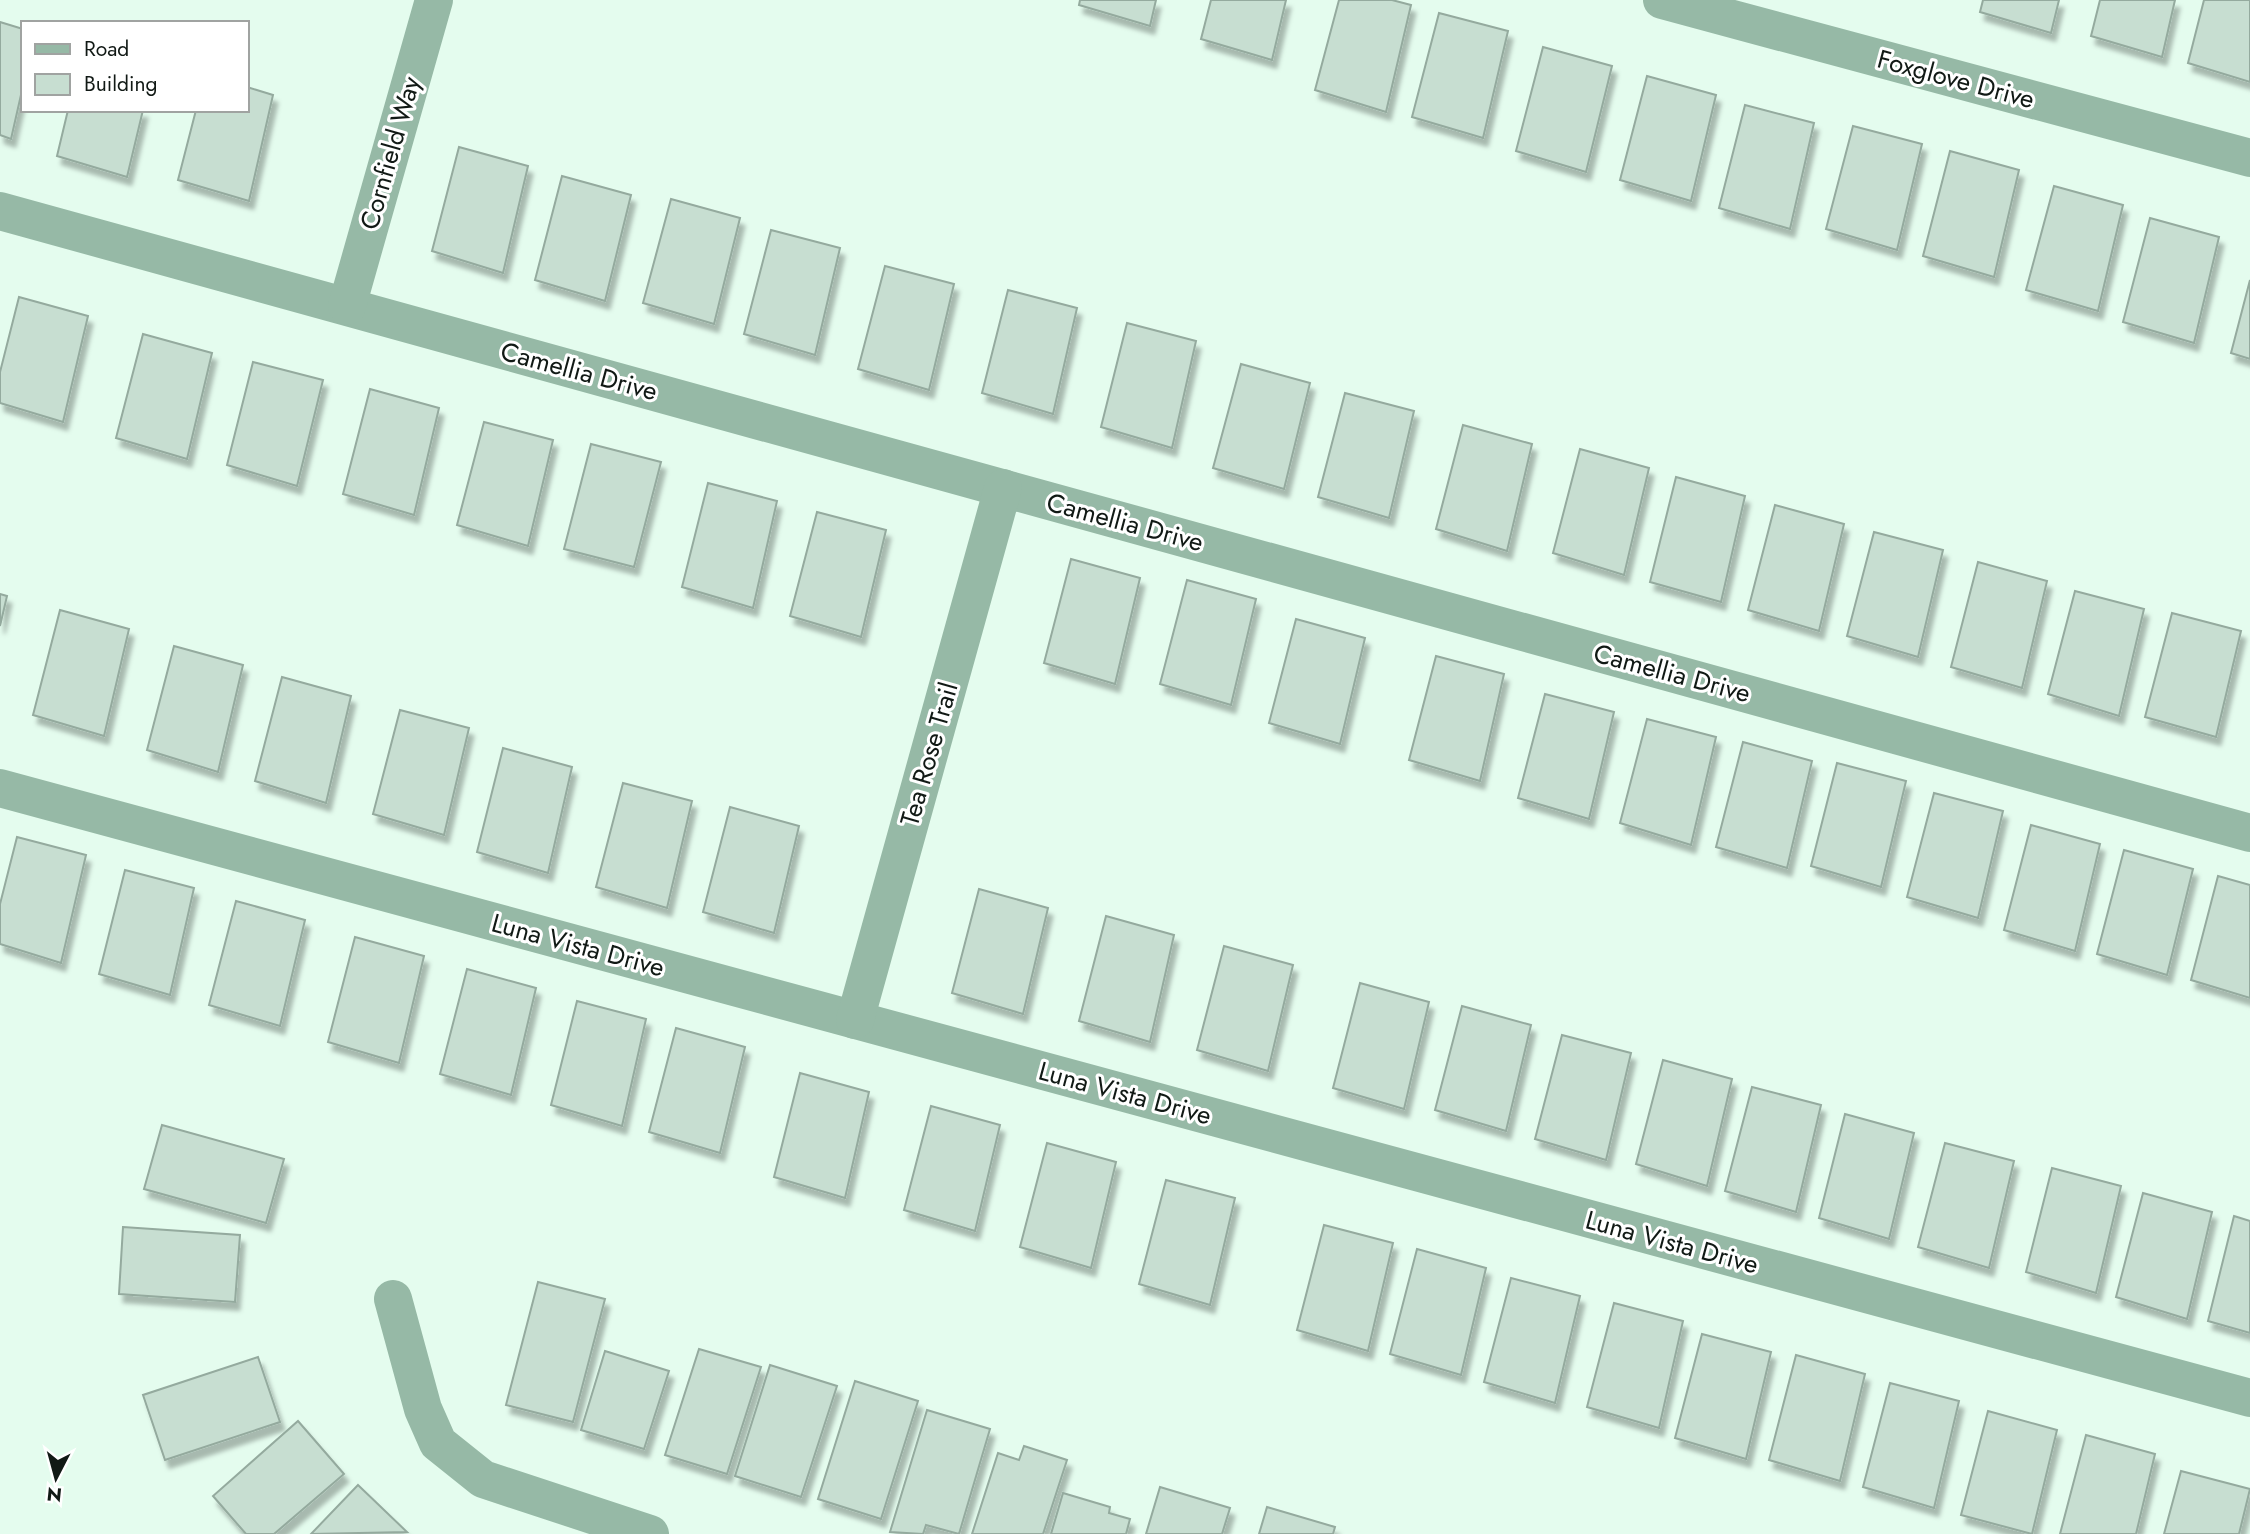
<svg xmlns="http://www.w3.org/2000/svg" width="2250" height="1534" viewBox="0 0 2250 1534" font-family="Jost,sans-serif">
  <defs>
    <filter id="shadow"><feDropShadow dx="4.5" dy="8" stdDeviation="2" flood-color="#0004"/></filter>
  </defs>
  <rect width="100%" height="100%" fill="#e4fcee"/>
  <g fill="#c7ded1" stroke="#94aa9e" stroke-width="2" filter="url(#shadow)">
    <path d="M 1080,0 L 1156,0 L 1150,26 L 1079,5 Z"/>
    <path d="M 1211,0 L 1286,0 L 1272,60 L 1201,39 Z"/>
    <path d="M 1339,0 L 1392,0 L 1411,5 L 1386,112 L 1315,90 Z"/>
    <path d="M 1983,0 L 2059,0 L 2051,33 L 1980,12 Z"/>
    <path d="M 2100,0 L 2175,0 L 2162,57 L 2091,36 Z"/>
    <path d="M 2204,0 L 2250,0 L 2250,82 L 2188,63 Z"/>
    <path d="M 1439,13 L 1508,31 L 1483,138 L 1412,117 Z"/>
    <path d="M 0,22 L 23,29 L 23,86 L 11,139 L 0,135 Z"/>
    <path d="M 1543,47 L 1612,66 L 1586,172 L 1516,151 Z"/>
    <path d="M 1647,76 L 1716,95 L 1691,201 L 1620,180 Z"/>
    <path d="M 247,87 L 273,95 L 249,201 L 178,180 L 196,110 L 247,110 Z"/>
    <path d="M 1745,105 L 1814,123 L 1790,229 L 1719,208 Z"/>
    <path d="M 68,110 L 143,110 L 127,177 L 57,156 Z"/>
    <path d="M 1853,126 L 1922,144 L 1897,250 L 1826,229 Z"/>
    <path d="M 459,147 L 528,166 L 503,273 L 432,251 Z"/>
    <path d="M 1950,151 L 2019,170 L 1994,277 L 1923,256 Z"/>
    <path d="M 562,176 L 631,195 L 605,301 L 535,280 Z"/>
    <path d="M 2054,186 L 2123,205 L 2098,311 L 2026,290 Z"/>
    <path d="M 671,199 L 740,218 L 714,324 L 643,303 Z"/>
    <path d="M 2150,218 L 2219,237 L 2194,343 L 2123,322 Z"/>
    <path d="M 771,230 L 840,248 L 815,355 L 744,334 Z"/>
    <path d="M 885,266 L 954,284 L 929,390 L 858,369 Z"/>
    <path d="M 2250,280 L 2250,359 L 2231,353 Z"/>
    <path d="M 1008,290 L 1077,308 L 1053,414 L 982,393 Z"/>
    <path d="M 19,297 L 88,316 L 63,422 L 0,403 L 0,372 Z"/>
    <path d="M 1127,323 L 1196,341 L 1172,448 L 1101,427 Z"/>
    <path d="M 143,334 L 212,353 L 187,459 L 116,438 Z"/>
    <path d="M 253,362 L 323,380 L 297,486 L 227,465 Z"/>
    <path d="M 1241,364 L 1310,383 L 1284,489 L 1213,468 Z"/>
    <path d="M 370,389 L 439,408 L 414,515 L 343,494 Z"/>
    <path d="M 1345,393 L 1414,411 L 1389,518 L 1318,497 Z"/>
    <path d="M 484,422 L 553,440 L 528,546 L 457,525 Z"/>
    <path d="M 1463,425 L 1532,444 L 1507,551 L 1436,529 Z"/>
    <path d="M 591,444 L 661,462 L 634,567 L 564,549 Z"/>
    <path d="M 1580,449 L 1649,468 L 1624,575 L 1553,553 Z"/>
    <path d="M 1676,477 L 1745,496 L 1721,602 L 1650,582 Z"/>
    <path d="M 708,483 L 777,501 L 753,608 L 682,587 Z"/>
    <path d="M 1775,505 L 1844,524 L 1819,631 L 1748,610 Z"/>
    <path d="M 817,512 L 886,530 L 861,637 L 790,616 Z"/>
    <path d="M 1874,532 L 1943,550 L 1918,657 L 1847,636 Z"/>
    <path d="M 1071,559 L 1140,578 L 1115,684 L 1044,663 Z"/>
    <path d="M 1978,562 L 2047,581 L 2022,688 L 1951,667 Z"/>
    <path d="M 1187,580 L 1256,599 L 1231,705 L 1160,684 Z"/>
    <path d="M 2075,591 L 2144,609 L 2119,716 L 2048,694 Z"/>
    <path d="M 0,594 L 7,596 L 0,626 Z"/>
    <path d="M 60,610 L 129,629 L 104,736 L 33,715 Z"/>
    <path d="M 2172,613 L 2241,631 L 2216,737 L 2145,717 Z"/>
    <path d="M 1296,619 L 1365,638 L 1340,744 L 1269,723 Z"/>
    <path d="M 174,646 L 243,665 L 218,772 L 147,750 Z"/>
    <path d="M 1436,656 L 1504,674 L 1480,781 L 1409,760 Z"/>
    <path d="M 282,677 L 351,696 L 326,803 L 255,781 Z"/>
    <path d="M 1545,694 L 1614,712 L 1589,819 L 1518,798 Z"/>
    <path d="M 400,710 L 469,728 L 444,835 L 373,814 Z"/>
    <path d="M 1647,719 L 1716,737 L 1691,845 L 1620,823 Z"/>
    <path d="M 1743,742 L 1812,761 L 1787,868 L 1716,847 Z"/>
    <path d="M 503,748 L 572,767 L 548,873 L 477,852 Z"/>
    <path d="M 1837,763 L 1906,781 L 1881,887 L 1811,866 Z"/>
    <path d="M 623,783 L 692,801 L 667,908 L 596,887 Z"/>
    <path d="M 1934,793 L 2003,811 L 1978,918 L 1907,897 Z"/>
    <path d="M 730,807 L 799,826 L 774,933 L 703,912 Z"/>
    <path d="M 2031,825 L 2100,844 L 2075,951 L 2004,930 Z"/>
    <path d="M 17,837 L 86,855 L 61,963 L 0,944 L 0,904 Z"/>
    <path d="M 2124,850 L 2193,869 L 2167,975 L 2097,954 Z"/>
    <path d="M 125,870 L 194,888 L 170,995 L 99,974 Z"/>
    <path d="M 2218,876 L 2250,885 L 2250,998 L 2191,980 Z"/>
    <path d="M 979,889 L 1048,908 L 1023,1014 L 952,993 Z"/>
    <path d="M 236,901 L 305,920 L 280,1026 L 209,1005 Z"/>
    <path d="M 1106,916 L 1174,935 L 1150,1042 L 1079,1021 Z"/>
    <path d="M 355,937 L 424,956 L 399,1063 L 328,1042 Z"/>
    <path d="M 1224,946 L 1293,965 L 1268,1071 L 1197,1050 Z"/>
    <path d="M 467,969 L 536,988 L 511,1095 L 440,1074 Z"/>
    <path d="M 1360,983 L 1429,1002 L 1404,1109 L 1333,1088 Z"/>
    <path d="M 577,1001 L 646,1019 L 622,1126 L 551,1105 Z"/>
    <path d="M 1462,1006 L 1531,1025 L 1506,1131 L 1435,1110 Z"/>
    <path d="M 676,1028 L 745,1047 L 720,1153 L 649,1132 Z"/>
    <path d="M 1562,1035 L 1631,1053 L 1606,1160 L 1535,1139 Z"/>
    <path d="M 1663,1060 L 1732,1079 L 1707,1186 L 1636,1164 Z"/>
    <path d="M 800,1073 L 869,1092 L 845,1198 L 774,1177 Z"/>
    <path d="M 1752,1087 L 1821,1105 L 1796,1212 L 1725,1191 Z"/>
    <path d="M 931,1106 L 1000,1125 L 975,1231 L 904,1210 Z"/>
    <path d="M 1845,1114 L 1914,1133 L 1889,1239 L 1819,1218 Z"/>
    <path d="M 162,1125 L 284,1159 L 266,1223 L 144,1189 Z"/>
    <path d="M 1047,1143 L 1116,1162 L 1091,1268 L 1020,1247 Z"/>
    <path d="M 1945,1143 L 2014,1161 L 1989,1268 L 1918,1247 Z"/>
    <path d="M 2052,1168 L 2121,1186 L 2096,1293 L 2026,1272 Z"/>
    <path d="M 1166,1180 L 1235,1198 L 1210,1305 L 1139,1284 Z"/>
    <path d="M 2143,1193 L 2212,1212 L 2187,1319 L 2116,1297 Z"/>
    <path d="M 2234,1216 L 2250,1221 L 2250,1333 L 2208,1321 Z"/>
    <path d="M 1324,1225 L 1393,1243 L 1368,1351 L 1297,1330 Z"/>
    <path d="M 123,1227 L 240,1235 L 235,1302 L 119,1294 Z"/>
    <path d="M 1417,1249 L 1486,1268 L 1461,1375 L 1390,1354 Z"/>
    <path d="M 1511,1278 L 1580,1296 L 1555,1403 L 1484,1382 Z"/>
    <path d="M 538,1282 L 605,1299 L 573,1422 L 506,1405 Z"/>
    <path d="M 1614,1303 L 1683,1321 L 1659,1428 L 1587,1407 Z"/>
    <path d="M 1702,1334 L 1771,1352 L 1746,1459 L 1675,1438 Z"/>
    <path d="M 699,1349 L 761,1367 L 727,1474 L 665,1455 Z"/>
    <path d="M 605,1351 L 669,1371 L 644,1449 L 581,1430 Z"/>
    <path d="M 1796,1355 L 1865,1374 L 1840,1481 L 1769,1460 Z"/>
    <path d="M 258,1357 L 280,1422 L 165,1460 L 143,1395 Z"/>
    <path d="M 770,1365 L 837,1386 L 801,1497 L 735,1476 Z"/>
    <path d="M 855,1381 L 918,1401 L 881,1519 L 818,1499 Z"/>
    <path d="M 1890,1383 L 1959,1401 L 1934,1508 L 1863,1487 Z"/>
    <path d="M 927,1410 L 990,1429 L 959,1534 L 926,1525 L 923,1534 L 890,1532 Z"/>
    <path d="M 1988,1411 L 2057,1430 L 2032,1534 L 1961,1515 Z"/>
    <path d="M 298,1421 L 344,1474 L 274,1534 L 246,1534 L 213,1496 Z"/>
    <path d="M 2086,1435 L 2155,1454 L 2136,1534 L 2060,1534 Z"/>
    <path d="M 1024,1446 L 1067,1460 L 1043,1534 L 972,1534 L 998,1453 L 1019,1460 Z"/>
    <path d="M 2181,1471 L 2250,1489 L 2239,1534 L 2164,1534 Z"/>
    <path d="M 358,1485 L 407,1532 L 311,1534 Z"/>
    <path d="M 1160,1487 L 1230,1508 L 1222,1534 L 1146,1534 Z"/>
    <path d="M 1063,1493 L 1110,1507 L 1109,1513 L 1130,1519 L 1126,1534 L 1051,1534 Z"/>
    <path d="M 1267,1507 L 1335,1527 L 1333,1534 L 1259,1534 Z"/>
  </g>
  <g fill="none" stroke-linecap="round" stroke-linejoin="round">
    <g stroke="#96b9a6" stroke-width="38">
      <path d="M 1662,0 L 2250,158"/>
      <path d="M 0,211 L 2250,833"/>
      <path d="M 347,306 L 434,0"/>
      <path d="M 0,788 L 2250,1398"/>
      <path d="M 855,1020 L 1003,488"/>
      <path d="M 393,1299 L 423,1409 L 438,1443 L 483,1479 L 650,1534"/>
    </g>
  </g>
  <g text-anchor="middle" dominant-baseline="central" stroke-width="6" stroke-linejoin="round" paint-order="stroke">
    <g font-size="26" fill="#111915" stroke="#fff">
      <text transform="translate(1956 79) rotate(15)">Foxglove Drive</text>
      <text transform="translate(390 153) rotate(-74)">Cornfield Way</text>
      <text transform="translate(579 371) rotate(15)">Camellia Drive</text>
      <text transform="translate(1125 522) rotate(15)">Camellia Drive</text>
      <text transform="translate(1672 673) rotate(15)">Camellia Drive</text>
      <text transform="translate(929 754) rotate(-74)">Tea Rose Trail</text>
      <text transform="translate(578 945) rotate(15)">Luna Vista Drive</text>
      <text transform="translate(1125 1093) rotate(15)">Luna Vista Drive</text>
      <text transform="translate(1672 1242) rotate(15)">Luna Vista Drive</text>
    </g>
  </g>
  <rect x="21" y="21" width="228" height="91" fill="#ffffff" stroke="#a0a3a1" stroke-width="2"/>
  <rect x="35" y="44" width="35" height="10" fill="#96b9a6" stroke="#a0a3a1" stroke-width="2"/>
  <text x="84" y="56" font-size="21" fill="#111915">Road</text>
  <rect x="35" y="74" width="35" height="21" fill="#c7ded1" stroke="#a0a3a1" stroke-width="2"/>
  <text x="84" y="91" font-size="21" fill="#111915">Building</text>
  <g transform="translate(56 1478) rotate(186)" stroke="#ffffff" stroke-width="5" paint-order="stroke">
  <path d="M0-5L12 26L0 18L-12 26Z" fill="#111915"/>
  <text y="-10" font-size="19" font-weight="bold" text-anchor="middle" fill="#111915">N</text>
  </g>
</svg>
